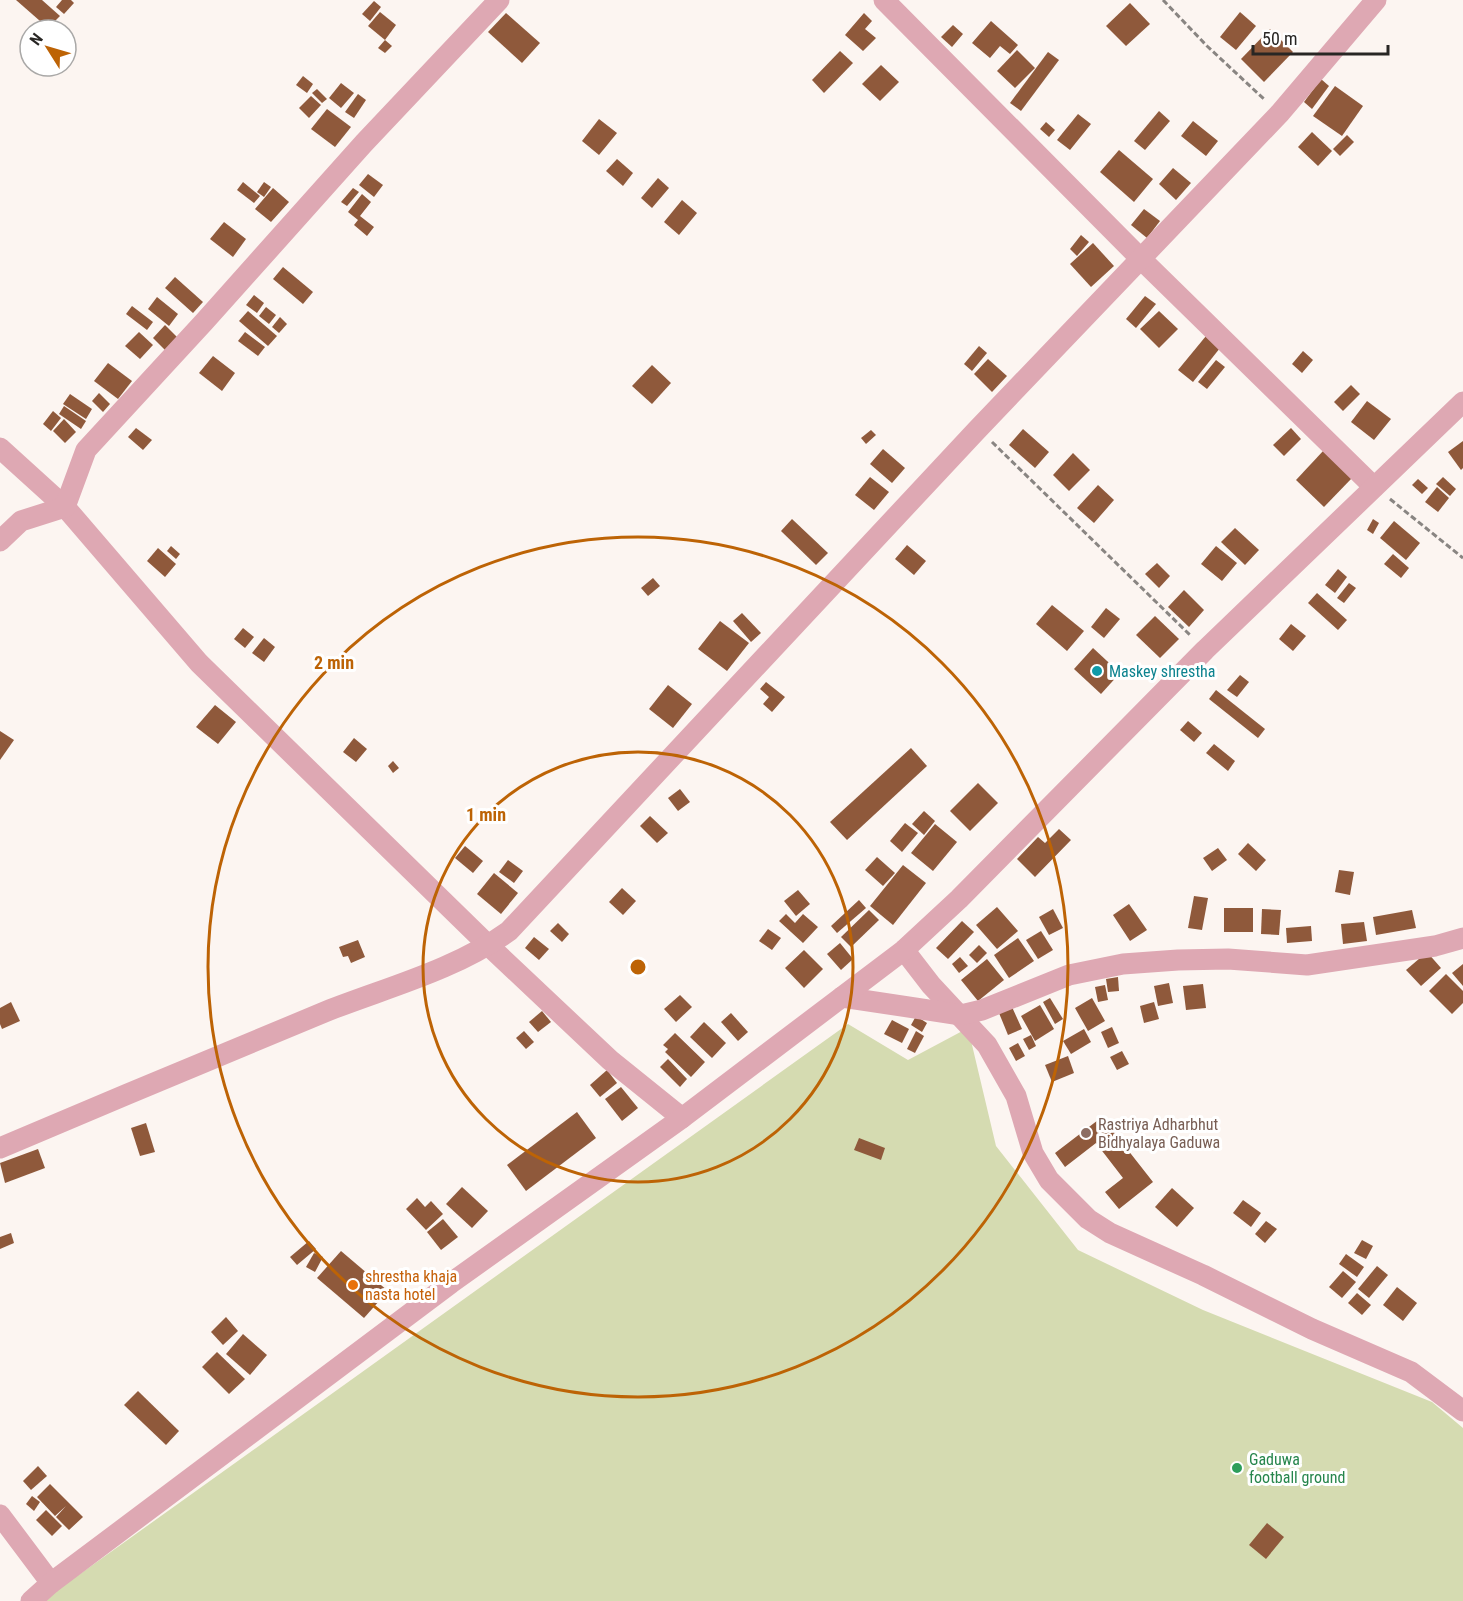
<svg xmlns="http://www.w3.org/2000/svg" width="1463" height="1601" viewBox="0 0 1463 1601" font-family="'Roboto Condensed',sans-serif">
  <rect width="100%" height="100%" fill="#fcf5f1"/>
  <path fill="#d5dbb1" d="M 848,1024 L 908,1060 L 968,1028 L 996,1146 L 1078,1250 L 1203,1310 L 1432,1402 L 1463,1428 L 1463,1601 L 31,1601 L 80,1574 Z"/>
  <g fill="#8f593b">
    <path d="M 16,0 L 42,0 L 60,16 L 48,28 Z"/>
    <path d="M 62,0 L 71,0 L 74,3 L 64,14 L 56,7 Z"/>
    <path d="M 374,1 L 381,7 L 370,21 L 362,14 Z"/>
    <path d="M 1130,3 L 1150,24 L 1126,46 L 1106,26 Z"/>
    <path d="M 380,12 L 396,25 L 385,40 L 368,26 Z"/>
    <path d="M 1240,12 L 1256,26 L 1236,50 L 1220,37 Z"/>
    <path d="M 506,13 L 540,43 L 522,63 L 488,32 Z"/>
    <path d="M 864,13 L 872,21 L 865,29 L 876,38 L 863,51 L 845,35 Z"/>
    <path d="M 991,21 L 1018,45 L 1010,54 L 1000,46 L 990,58 L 972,43 Z"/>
    <path d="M 953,25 L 963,34 L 952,47 L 941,37 Z"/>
    <path d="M 1270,29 L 1293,52 L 1264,82 L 1241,59 Z"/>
    <path d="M 385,40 L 392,46 L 385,53 L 378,48 Z"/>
    <path d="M 1017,50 L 1035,68 L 1015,88 L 997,71 Z"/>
    <path d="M 840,51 L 853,63 L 824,93 L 812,80 Z"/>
    <path d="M 1048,52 L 1059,60 L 1021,111 L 1010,103 Z"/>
    <path d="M 881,65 L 899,82 L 880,101 L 862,84 Z"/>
    <path d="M 303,76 L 313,84 L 307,93 L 296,85 Z"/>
    <path d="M 1321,79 L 1329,86 L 1312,109 L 1304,102 Z"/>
    <path d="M 341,83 L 354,93 L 341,108 L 329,98 Z"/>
    <path d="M 1335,86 L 1363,106 L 1342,136 L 1313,116 Z"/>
    <path d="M 317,89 L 327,99 L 322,103 L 312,93 Z"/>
    <path d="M 358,94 L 366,100 L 354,118 L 345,112 Z"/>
    <path d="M 311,96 L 321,105 L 309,118 L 299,108 Z"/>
    <path d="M 327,109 L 351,127 L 335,147 L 311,129 Z"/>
    <path d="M 1159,111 L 1170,121 L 1145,150 L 1134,141 Z"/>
    <path d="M 1078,114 L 1091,124 L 1070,150 L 1057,140 Z"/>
    <path d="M 599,119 L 617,133 L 599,155 L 582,141 Z"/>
    <path d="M 1193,121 L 1218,141 L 1206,156 L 1181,136 Z"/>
    <path d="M 1046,122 L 1055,130 L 1049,137 L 1040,129 Z"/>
    <path d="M 1312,132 L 1332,151 L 1318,166 L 1298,147 Z"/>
    <path d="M 1347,135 L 1354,142 L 1340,156 L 1333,149 Z"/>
    <path d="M 1119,150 L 1153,179 L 1134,202 L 1100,172 Z"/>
    <path d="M 617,159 L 633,173 L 623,186 L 606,171 Z"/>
    <path d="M 1173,168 L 1191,183 L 1176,200 L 1159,184 Z"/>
    <path d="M 368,174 L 383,185 L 374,197 L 359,185 Z"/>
    <path d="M 658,178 L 669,188 L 652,208 L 641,198 Z"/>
    <path d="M 243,182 L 260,196 L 254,203 L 237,190 Z"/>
    <path d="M 264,182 L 271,187 L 264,197 L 257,192 Z"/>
    <path d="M 273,188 L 289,202 L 271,222 L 255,209 Z"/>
    <path d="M 353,188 L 359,192 L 347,206 L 341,202 Z"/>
    <path d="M 362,194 L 371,202 L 360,216 L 374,227 L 367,236 L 354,225 L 358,220 L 348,212 Z"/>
    <path d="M 682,200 L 697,213 L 679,235 L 664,222 Z"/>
    <path d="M 1144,209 L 1160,221 L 1147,238 L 1131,225 Z"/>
    <path d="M 224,222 L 246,239 L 233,257 L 210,239 Z"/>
    <path d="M 1081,235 L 1089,242 L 1077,256 L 1070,249 Z"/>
    <path d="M 1093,243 L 1114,266 L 1091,287 L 1070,264 Z"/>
    <path d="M 283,267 L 313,292 L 303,304 L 273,279 Z"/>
    <path d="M 175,277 L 203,302 L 193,313 L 165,288 Z"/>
    <path d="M 254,295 L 264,303 L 257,313 L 246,305 Z"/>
    <path d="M 1145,296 L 1156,304 L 1136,328 L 1126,319 Z"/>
    <path d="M 157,297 L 178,314 L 169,326 L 148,309 Z"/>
    <path d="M 132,306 L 153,322 L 147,330 L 126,314 Z"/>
    <path d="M 266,307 L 276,315 L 269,324 L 259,316 Z"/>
    <path d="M 248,311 L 277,336 L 268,346 L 239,321 Z"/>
    <path d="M 1159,311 L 1178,329 L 1159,348 L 1140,329 Z"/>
    <path d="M 280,317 L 287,324 L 279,333 L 272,327 Z"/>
    <path d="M 165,325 L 178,338 L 166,351 L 153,338 Z"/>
    <path d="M 139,332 L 153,345 L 140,359 L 125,346 Z"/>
    <path d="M 245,332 L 265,347 L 258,356 L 238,341 Z"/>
    <path d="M 1206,336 L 1220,348 L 1193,382 L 1178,370 Z"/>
    <path d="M 979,346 L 987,353 L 972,371 L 964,364 Z"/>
    <path d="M 1303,351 L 1313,360 L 1302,373 L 1292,364 Z"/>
    <path d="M 213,356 L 235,373 L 222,391 L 199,373 Z"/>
    <path d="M 988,359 L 1007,376 L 992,392 L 974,374 Z"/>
    <path d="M 1216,360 L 1225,367 L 1207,389 L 1198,382 Z"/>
    <path d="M 108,363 L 132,381 L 118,399 L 94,381 Z"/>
    <path d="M 652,365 L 671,383 L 652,404 L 632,386 Z"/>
    <path d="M 1351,385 L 1360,394 L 1343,411 L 1334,402 Z"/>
    <path d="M 99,393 L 110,404 L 103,412 L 92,401 Z"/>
    <path d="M 70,394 L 92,409 L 86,419 L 63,404 Z"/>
    <path d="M 1367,401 L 1391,419 L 1374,440 L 1351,422 Z"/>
    <path d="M 64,406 L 86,421 L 81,429 L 59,414 Z"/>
    <path d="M 53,411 L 61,418 L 51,431 L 43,424 Z"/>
    <path d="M 64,419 L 76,432 L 65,443 L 53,431 Z"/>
    <path d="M 136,428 L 152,440 L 143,450 L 128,437 Z"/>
    <path d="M 1291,428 L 1301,439 L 1284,456 L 1273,445 Z"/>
    <path d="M 1023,429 L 1049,452 L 1035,468 L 1009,445 Z"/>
    <path d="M 871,430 L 876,435 L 866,444 L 861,438 Z"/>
    <path d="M 1463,441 L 1463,468 L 1461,470 L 1448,452 Z"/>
    <path d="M 883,449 L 905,468 L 892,483 L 870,464 Z"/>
    <path d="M 1324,450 L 1352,478 L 1324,507 L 1296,480 Z"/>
    <path d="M 1073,453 L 1090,470 L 1069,491 L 1053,475 Z"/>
    <path d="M 870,477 L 889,492 L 874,510 L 855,495 Z"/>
    <path d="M 1443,477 L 1456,489 L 1450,496 L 1436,484 Z"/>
    <path d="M 1418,479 L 1428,488 L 1422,494 L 1412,485 Z"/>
    <path d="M 1098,485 L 1114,500 L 1094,523 L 1077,508 Z"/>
    <path d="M 1437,487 L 1449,498 L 1438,512 L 1425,502 Z"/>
    <path d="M 792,519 L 828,553 L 816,565 L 781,531 Z"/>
    <path d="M 1373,519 L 1379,523 L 1373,534 L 1367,530 Z"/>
    <path d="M 1394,521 L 1420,543 L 1406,560 L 1380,538 Z"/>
    <path d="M 1235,528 L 1259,550 L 1245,565 L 1221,542 Z"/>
    <path d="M 907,545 L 926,561 L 914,575 L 895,559 Z"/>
    <path d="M 171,546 L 180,554 L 176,559 L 167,551 Z"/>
    <path d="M 1216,546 L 1237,563 L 1222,581 L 1201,564 Z"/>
    <path d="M 158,548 L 176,564 L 165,577 L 147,561 Z"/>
    <path d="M 1393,554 L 1409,568 L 1401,578 L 1384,564 Z"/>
    <path d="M 1157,563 L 1170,576 L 1159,588 L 1145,574 Z"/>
    <path d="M 1338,569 L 1347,577 L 1335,593 L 1325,585 Z"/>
    <path d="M 653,578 L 660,586 L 648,596 L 641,588 Z"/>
    <path d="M 1349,583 L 1356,588 L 1344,603 L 1337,598 Z"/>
    <path d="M 1184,590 L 1204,610 L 1189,627 L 1168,607 Z"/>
    <path d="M 1317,593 L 1347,620 L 1338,630 L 1308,603 Z"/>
    <path d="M 1052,605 L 1084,631 L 1067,651 L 1036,624 Z"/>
    <path d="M 1106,608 L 1120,619 L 1104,638 L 1091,627 Z"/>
    <path d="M 742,613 L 761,633 L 751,642 L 733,621 Z"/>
    <path d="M 1155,616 L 1179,639 L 1160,658 L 1136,635 Z"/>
    <path d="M 720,621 L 749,643 L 727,671 L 698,649 Z"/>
    <path d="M 1291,624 L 1306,636 L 1293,651 L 1279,639 Z"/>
    <path d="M 243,628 L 254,637 L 245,648 L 234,639 Z"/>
    <path d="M 264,638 L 275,647 L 264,662 L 252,653 Z"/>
    <path d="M 1093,648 L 1120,673 L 1101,694 L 1074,669 Z"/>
    <path d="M 1240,675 L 1249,682 L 1237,697 L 1227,690 Z"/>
    <path d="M 766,682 L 785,697 L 772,712 L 763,704 L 769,697 L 760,689 Z"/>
    <path d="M 668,685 L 692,704 L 673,728 L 649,709 Z"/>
    <path d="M 1216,690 L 1265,729 L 1258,738 L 1209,699 Z"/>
    <path d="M 215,705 L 236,722 L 218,744 L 196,727 Z"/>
    <path d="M 1188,721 L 1202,733 L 1194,742 L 1180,730 Z"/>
    <path d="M 0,731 L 14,740 L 0,760 Z"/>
    <path d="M 354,738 L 367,749 L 356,762 L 343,752 Z"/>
    <path d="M 1214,744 L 1235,761 L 1228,771 L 1206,753 Z"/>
    <path d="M 911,748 L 927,766 L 847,840 L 830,822 Z"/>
    <path d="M 393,761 L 399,768 L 393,773 L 388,766 Z"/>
    <path d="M 978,783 L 998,803 L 970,831 L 950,811 Z"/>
    <path d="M 680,789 L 690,802 L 678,811 L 668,798 Z"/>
    <path d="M 924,811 L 935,821 L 924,835 L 912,824 Z"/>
    <path d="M 650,816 L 668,833 L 657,843 L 640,826 Z"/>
    <path d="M 905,823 L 918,833 L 902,852 L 890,841 Z"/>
    <path d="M 935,824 L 957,842 L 933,871 L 911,853 Z"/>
    <path d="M 1059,829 L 1071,840 L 1035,877 L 1017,859 L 1038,837 L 1045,843 Z"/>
    <path d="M 1248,843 L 1266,860 L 1256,871 L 1238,854 Z"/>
    <path d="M 465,846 L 483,861 L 473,873 L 455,858 Z"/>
    <path d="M 1218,848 L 1227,860 L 1212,871 L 1203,858 Z"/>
    <path d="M 877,857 L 895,873 L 883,886 L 865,870 Z"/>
    <path d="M 508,860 L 523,871 L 514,883 L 499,872 Z"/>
    <path d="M 903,865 L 926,883 L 893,925 L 870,906 Z"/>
    <path d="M 1339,870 L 1354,872 L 1350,895 L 1335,892 Z"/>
    <path d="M 494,873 L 518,893 L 501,914 L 477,894 Z"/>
    <path d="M 622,888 L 636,901 L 623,915 L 609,902 Z"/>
    <path d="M 798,890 L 810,904 L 796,916 L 784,901 Z"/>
    <path d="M 1194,896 L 1208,898 L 1202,930 L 1188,928 Z"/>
    <path d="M 859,900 L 866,908 L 837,933 L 831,926 Z"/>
    <path d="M 1129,904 L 1147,930 L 1130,941 L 1113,915 Z"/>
    <path d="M 997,907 L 1018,931 L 997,949 L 976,925 Z"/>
    <rect x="1224" y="908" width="29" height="24"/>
    <path d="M 1053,909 L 1063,928 L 1049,935 L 1039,917 Z"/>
    <path d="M 1262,909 L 1281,910 L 1279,935 L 1261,934 Z"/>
    <path d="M 869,910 L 879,920 L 851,947 L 841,937 Z"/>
    <path d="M 1412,910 L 1416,928 L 1376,935 L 1373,917 Z"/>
    <path d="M 786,914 L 795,923 L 803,914 L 818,927 L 803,943 L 779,921 Z"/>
    <path d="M 962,921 L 974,932 L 948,959 L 936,948 Z"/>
    <path d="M 1364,922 L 1367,941 L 1343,944 L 1341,924 Z"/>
    <path d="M 558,923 L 569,934 L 562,942 L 550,931 Z"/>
    <path d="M 1311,926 L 1312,941 L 1287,943 L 1286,928 Z"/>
    <path d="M 768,929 L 781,938 L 772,950 L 759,941 Z"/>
    <path d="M 1041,931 L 1053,950 L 1038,959 L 1026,940 Z"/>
    <path d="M 534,937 L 549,949 L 539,960 L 525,948 Z"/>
    <path d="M 1018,938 L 1034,961 L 1009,978 L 994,955 Z"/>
    <path d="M 358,940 L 365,957 L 351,963 L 348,956 L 343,957 L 339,947 Z"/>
    <path d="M 840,943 L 853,959 L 841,970 L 827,954 Z"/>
    <path d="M 979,945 L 987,953 L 977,963 L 969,955 Z"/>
    <path d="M 804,950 L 823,969 L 804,988 L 785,968 Z"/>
    <path d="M 1427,952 L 1441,968 L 1421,986 L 1406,970 Z"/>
    <path d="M 960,957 L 968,966 L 959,973 L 952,964 Z"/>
    <path d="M 987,959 L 1004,980 L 978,1001 L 961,980 Z"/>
    <path d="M 1463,964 L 1463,986 L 1452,973 Z"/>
    <path d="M 1446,974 L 1463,991 L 1463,1003 L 1452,1014 L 1429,991 Z"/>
    <path d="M 1118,977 L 1119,991 L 1108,992 L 1106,979 Z"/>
    <path d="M 1169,983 L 1173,1003 L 1158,1006 L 1154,986 Z"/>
    <path d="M 1203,984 L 1206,1008 L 1186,1010 L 1183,986 Z"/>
    <path d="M 1105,985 L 1108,1000 L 1098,1002 L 1095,987 Z"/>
    <path d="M 680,995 L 692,1007 L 676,1022 L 664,1009 Z"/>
    <path d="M 1050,998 L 1063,1019 L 1055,1024 L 1043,1002 Z"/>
    <path d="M 1092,998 L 1105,1021 L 1088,1031 L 1075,1008 Z"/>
    <path d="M 11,1002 L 20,1021 L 2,1029 L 0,1024 L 0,1008 Z"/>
    <path d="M 1154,1002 L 1159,1019 L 1144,1023 L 1140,1006 Z"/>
    <path d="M 1040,1005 L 1054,1029 L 1035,1041 L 1021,1016 Z"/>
    <path d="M 1012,1007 L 1022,1029 L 1008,1035 L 999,1013 Z"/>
    <path d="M 542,1011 L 551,1022 L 538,1032 L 529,1022 Z"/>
    <path d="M 731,1013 L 748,1032 L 738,1041 L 721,1022 Z"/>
    <path d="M 916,1016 L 927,1023 L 922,1032 L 911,1025 Z"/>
    <path d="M 892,1020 L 909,1029 L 902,1043 L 884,1034 Z"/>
    <path d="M 704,1022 L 726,1043 L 712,1058 L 690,1037 Z"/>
    <path d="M 1112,1027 L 1119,1043 L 1108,1048 L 1101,1032 Z"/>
    <path d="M 1084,1029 L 1091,1042 L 1071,1054 L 1063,1041 Z"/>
    <path d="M 524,1031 L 534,1042 L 526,1049 L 516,1038 Z"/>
    <path d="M 916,1031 L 924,1036 L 915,1053 L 907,1049 Z"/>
    <path d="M 675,1033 L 705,1062 L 691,1077 L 665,1052 L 668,1049 L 663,1045 Z"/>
    <path d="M 1031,1035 L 1036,1046 L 1029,1050 L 1023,1039 Z"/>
    <path d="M 1018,1043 L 1025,1056 L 1016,1061 L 1009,1048 Z"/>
    <path d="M 1122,1051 L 1129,1064 L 1117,1070 L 1110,1057 Z"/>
    <path d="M 1068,1056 L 1074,1073 L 1052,1082 L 1045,1065 Z"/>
    <path d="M 668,1059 L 687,1079 L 680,1087 L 660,1067 Z"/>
    <path d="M 607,1070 L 617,1083 L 600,1097 L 590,1085 Z"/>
    <path d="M 621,1087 L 638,1108 L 622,1121 L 605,1099 Z"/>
    <path d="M 577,1112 L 596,1138 L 526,1191 L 507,1165 Z"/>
    <path d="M 1102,1117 L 1153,1182 L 1119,1209 L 1105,1192 L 1123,1178 L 1096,1143 L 1065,1167 L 1055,1153 Z"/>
    <path d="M 146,1123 L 155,1152 L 140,1156 L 131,1128 Z"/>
    <path d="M 859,1138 L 885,1148 L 881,1160 L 854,1150 Z"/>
    <path d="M 38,1149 L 45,1168 L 5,1183 L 0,1163 Z"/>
    <path d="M 462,1187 L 488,1211 L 472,1228 L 446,1204 Z"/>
    <path d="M 1172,1188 L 1194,1208 L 1177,1227 L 1155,1207 Z"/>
    <path d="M 417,1198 L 425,1207 L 431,1201 L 443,1214 L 426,1230 L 406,1209 Z"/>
    <path d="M 1243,1200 L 1261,1213 L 1251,1227 L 1233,1213 Z"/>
    <path d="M 443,1219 L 458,1237 L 441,1250 L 427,1232 Z"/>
    <path d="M 1266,1221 L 1277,1229 L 1265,1243 L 1255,1234 Z"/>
    <path d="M 11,1233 L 14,1243 L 0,1249 L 0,1237 Z"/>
    <path d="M 1362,1240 L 1373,1246 L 1366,1259 L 1354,1253 Z"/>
    <path d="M 309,1241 L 316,1249 L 297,1265 L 290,1257 Z"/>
    <path d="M 341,1251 L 388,1291 L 364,1318 L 317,1278 Z"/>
    <path d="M 314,1253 L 323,1257 L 315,1272 L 306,1267 Z"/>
    <path d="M 1346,1254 L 1364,1267 L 1357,1277 L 1339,1264 Z"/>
    <path d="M 1377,1266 L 1388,1275 L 1369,1298 L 1358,1289 Z"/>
    <path d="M 1343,1271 L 1356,1282 L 1342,1298 L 1329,1287 Z"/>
    <path d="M 1397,1287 L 1417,1303 L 1403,1321 L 1383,1305 Z"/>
    <path d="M 1357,1293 L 1371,1305 L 1362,1315 L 1348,1303 Z"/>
    <path d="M 226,1317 L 238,1331 L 223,1345 L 211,1332 Z"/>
    <path d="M 243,1334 L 267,1355 L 250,1375 L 226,1354 Z"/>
    <path d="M 217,1352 L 245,1379 L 229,1394 L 202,1367 Z"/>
    <path d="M 138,1391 L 179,1431 L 166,1445 L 124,1405 Z"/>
    <path d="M 38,1466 L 47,1476 L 31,1490 L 23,1481 Z"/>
    <path d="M 50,1484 L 83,1517 L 69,1530 L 56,1517 L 66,1506 L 55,1516 L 37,1497 Z"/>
    <path d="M 32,1496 L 40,1502 L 34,1511 L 26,1504 Z"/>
    <path d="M 46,1510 L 62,1526 L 52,1536 L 36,1520 Z"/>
    <path d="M 1267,1523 L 1284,1537 L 1266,1559 L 1249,1545 Z"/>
  </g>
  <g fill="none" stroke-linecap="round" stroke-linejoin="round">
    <g stroke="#898582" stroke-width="3" stroke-dasharray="6 3" stroke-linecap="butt">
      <path d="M 1163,0 L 1207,46 L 1265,100"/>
      <path d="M 992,442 L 1191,636"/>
      <path d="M 1390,499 L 1463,558"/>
    </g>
    <g stroke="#dea8b3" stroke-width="21">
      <path d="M 884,0 L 1141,259 L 1374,487"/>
      <path d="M 0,448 L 65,507 L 199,663 L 489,946 L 610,1060 L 682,1118"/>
      <path d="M 0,541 L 21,521 L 65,507 L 86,450 L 204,322 L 364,143 L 499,0"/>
      <path d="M 904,950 L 931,985 L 987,1045 L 1016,1096 L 1033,1153 L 1049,1180 L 1088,1219 L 1110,1233 L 1203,1275 L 1312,1329 L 1411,1372 L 1463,1411"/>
      <path d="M 842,997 L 961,1015 L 982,1010 L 1069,975 L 1123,964 L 1178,960 L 1228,959 L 1307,965 L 1435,946 L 1463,938"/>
      <path d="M 0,1148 C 109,1102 217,1056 327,1011 C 388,987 455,970 509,931 L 976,431 L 1280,113 L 1376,0"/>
      <path d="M 0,1515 L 51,1583"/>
      <path d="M 31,1601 L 51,1583 L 451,1283 L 682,1118 L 904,950 L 959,899 L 1205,650 L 1463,402"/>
    </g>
  </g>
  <g fill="none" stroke="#bd6305" stroke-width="3">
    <circle cx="638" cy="967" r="215"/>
    <circle cx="638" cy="967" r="430"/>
  </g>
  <circle fill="#0f9aa8" stroke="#fff" stroke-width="2" cx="1097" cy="671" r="6"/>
  <circle fill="#8d6e63" stroke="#fff" stroke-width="2" cx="1086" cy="1133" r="6"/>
  <circle fill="#e8710a" stroke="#fff" stroke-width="2" cx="353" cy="1285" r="6"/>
  <circle fill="#2e9e5b" stroke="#fff" stroke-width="2" cx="1237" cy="1468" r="6"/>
  <g text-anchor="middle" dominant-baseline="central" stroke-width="6" stroke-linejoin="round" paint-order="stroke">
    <g font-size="16" fill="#0d838f" stroke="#fff" text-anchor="start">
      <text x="1109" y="671">Maskey shrestha</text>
    </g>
    <g font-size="16" fill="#785e54" stroke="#fff" text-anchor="start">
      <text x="1098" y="1124">Rastriya Adharbhut<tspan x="1098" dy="18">Bidhyalaya Gaduwa</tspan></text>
    </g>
    <g font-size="16" fill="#c56008" stroke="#fff" text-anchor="start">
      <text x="365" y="1276">shrestha khaja<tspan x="365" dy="18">nasta hotel</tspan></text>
    </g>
    <g font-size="16" fill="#27864d" stroke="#fff" text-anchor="start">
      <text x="1249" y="1459">Gaduwa<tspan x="1249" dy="18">football ground</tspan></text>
    </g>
  </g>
  <circle cx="638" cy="967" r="9" fill="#bd6305" stroke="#fff" stroke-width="3"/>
  <g font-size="18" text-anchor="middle" font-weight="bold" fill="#bd6305" stroke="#fff" stroke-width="6" stroke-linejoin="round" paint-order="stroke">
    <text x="334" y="669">2 min</text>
    <text x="486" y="821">1 min</text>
  </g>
  <g transform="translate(48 48) rotate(307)"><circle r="28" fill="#ffffff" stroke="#a9a8a7" stroke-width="1.5"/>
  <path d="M0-4.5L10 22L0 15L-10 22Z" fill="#bd6305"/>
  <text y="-9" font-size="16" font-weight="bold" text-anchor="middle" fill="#282624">N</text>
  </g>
  <path d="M1253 45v9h135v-9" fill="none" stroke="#282624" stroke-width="3"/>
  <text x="1262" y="45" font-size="18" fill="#282624" stroke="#ffffff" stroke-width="4.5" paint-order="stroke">50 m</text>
</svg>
